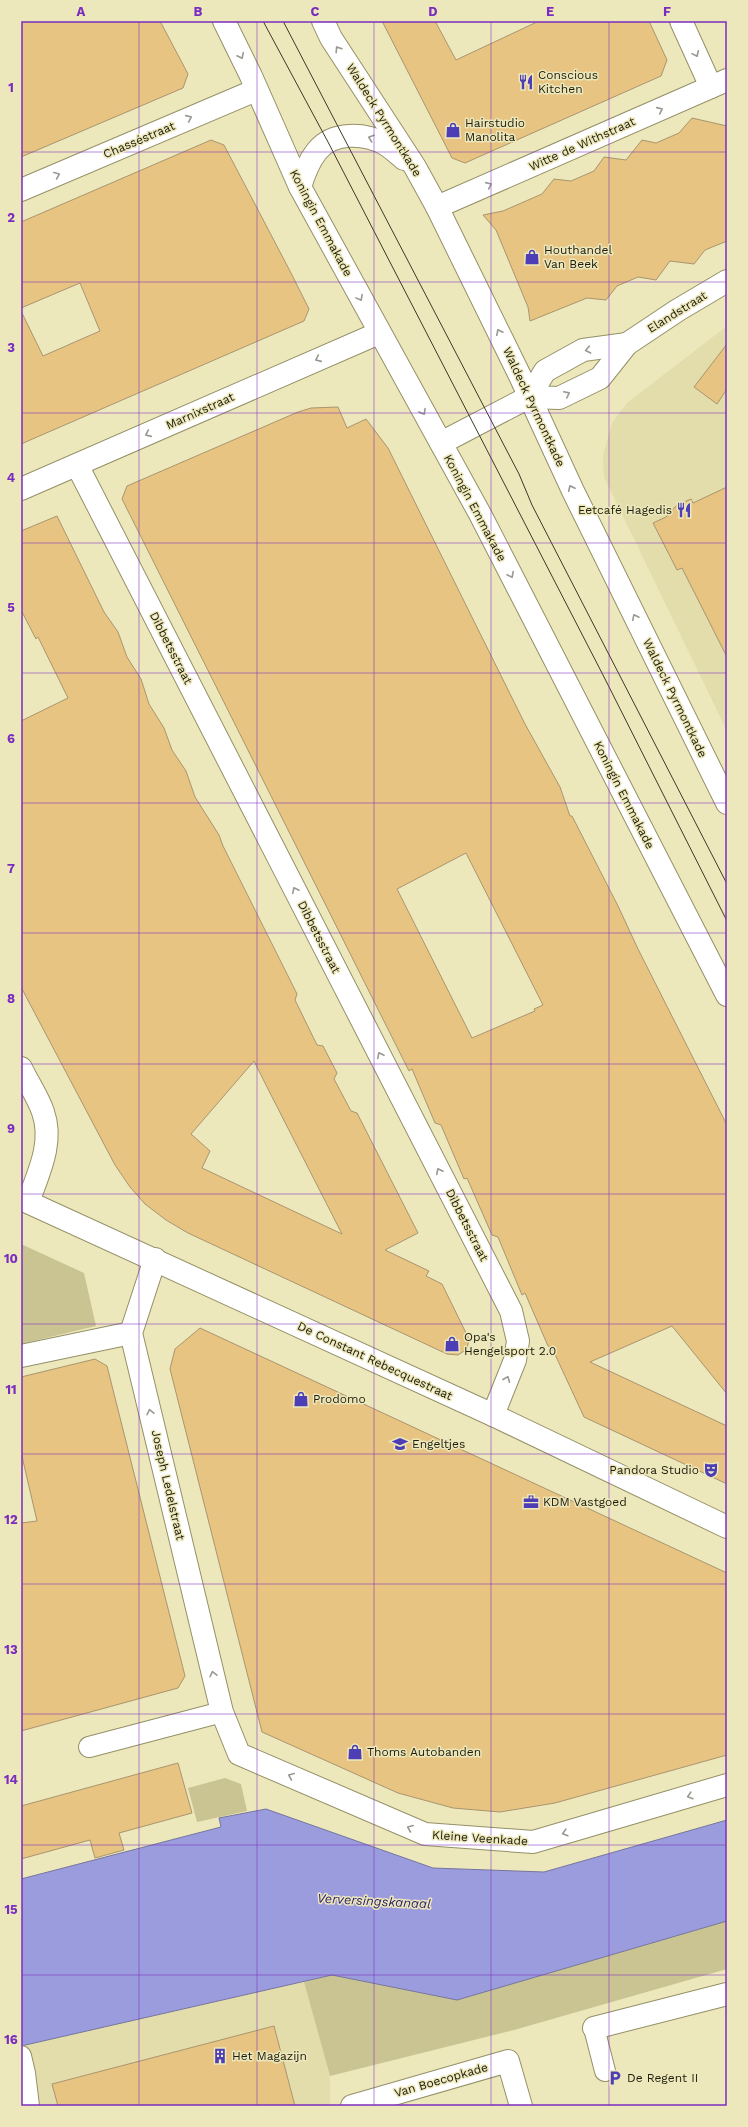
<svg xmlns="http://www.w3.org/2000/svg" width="748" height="2127" viewBox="0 0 748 2127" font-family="'Work Sans',sans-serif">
  <rect width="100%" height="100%" fill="#ede8bc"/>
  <g fill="#e2ddab">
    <path d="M 727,326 L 727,731 L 604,477 L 603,456 L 612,423 L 627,403 Z"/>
    <path d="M 304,1982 L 330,2076 L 330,2106 L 33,2106 L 21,2046 Z"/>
  </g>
  <g fill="#c9c492">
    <path d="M 21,1244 L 84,1273 L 96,1326 L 21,1344 Z"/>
    <path d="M 225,1778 L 241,1784 L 247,1811 L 197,1822 L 188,1788 Z"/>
    <path d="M 727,1921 L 727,1969 L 514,2030 L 330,2076 L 304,1982 L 332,1975 L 457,2000 Z"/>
  </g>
  <path fill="#9b9cdd" stroke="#75759e" d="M 266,1809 L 433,1868 L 544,1872 L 727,1820 L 727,1921 L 457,2000 L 332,1975 L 21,2046 L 21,1879 L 221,1827 L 219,1818 Z"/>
  <g fill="#e7c481" stroke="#a9956f" fill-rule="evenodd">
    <path d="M 21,21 L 160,21 L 188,74 L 183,88 L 21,157 Z"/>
    <path d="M 382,21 L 435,21 L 456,60 L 539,21 L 649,21 L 667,60 L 661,76 L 465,163 L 452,158 Z"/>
    <path d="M 692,118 L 727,126 L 727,241 L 705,250 L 694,264 L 670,261 L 656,280 L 638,277 L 617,286 L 606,300 L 587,298 L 530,321 L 528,307 L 496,230 L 483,215 L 503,211 L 542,194 L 554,179 L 571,181 L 594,171 L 604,157 L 626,160 L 642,140 L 656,143 L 679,133 Z"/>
    <path d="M 211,140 L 224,145 L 291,273 L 309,309 L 304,321 L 21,444 L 21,311 L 43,356 L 100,331 L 80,283 L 21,308 L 21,222 Z"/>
    <path d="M 727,344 L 727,389 L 717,404 L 694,387 Z"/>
    <path d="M 338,407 L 347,428 L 366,419 L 388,448 L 525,724 L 560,787 L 570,816 L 572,816 L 618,906 L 638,949 L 727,1125 L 727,1394 L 672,1326 L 590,1362 L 727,1426 L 727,1484 L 584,1417 L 552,1348 L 548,1346 L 525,1293 L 522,1295 L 498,1237 L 492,1235 L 467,1178 L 464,1179 L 441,1125 L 435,1123 L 412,1069 L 409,1071 L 122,499 L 127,486 L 298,412 L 311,408 ZM 466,853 L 543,1005 L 534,1009 L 535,1011 L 472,1038 L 397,889 Z"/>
    <path d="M 727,487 L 727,657 L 682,568 L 677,570 L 653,523 L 666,517 L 677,505 L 691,499 L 693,503 Z"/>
    <path d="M 57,516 L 104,612 L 118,632 L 127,657 L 141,679 L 149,704 L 164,728 L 172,750 L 186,771 L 195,797 L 219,835 L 223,846 L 297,994 L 295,1000 L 317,1045 L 323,1046 L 337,1073 L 334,1079 L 351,1111 L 357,1113 L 418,1233 L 385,1250 L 429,1271 L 426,1276 L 442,1284 L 469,1339 L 467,1349 L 458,1355 L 447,1354 L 188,1233 L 166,1220 L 145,1204 L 130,1187 L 115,1165 L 21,987 L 21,721 L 68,698 L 38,637 L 36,639 L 21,610 L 21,531 ZM 254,1061 L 269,1091 L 342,1234 L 202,1168 L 210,1151 L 191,1134 Z"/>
    <path d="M 200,1328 L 727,1573 L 727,1755 L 555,1803 L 500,1812 L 453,1808 L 398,1793 L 262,1732 L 170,1369 L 175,1349 Z"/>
    <path d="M 95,1359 L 107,1366 L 185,1676 L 178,1688 L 21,1731 L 21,1523 L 37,1521 L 21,1452 L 21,1377 Z"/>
    <path d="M 178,1763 L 192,1813 L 119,1833 L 124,1850 L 95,1858 L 90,1840 L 21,1859 L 21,1806 Z"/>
    <path d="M 274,2026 L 295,2106 L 58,2106 L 52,2084 Z"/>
  </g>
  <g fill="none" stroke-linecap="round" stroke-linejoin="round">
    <g stroke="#949067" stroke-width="22">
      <g id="lane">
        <path d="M 89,1747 L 222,1712"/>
        <path d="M 594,2028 L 605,2071"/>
        <path d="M 21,2056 L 25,2073 L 29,2106"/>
      </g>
    </g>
    <g stroke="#949067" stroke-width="24">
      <g id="street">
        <path d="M 681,21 L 711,87"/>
        <path d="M 21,190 L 256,90"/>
        <path d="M 437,207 L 727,80"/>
        <path d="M 77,465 L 511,1311 L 518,1341 L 515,1360 L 493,1415"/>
        <path d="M 21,489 L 379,333"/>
        <path d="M 21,1068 C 28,1083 38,1097 43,1112 C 54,1143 38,1174 28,1202"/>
        <path d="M 21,1199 L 493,1415 L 727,1527"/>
        <path d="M 155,1259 L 131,1333 L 222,1712 L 239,1754 L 425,1834 L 533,1842 L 727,1785"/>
        <path d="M 21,1356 L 131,1333"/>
        <path d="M 594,2028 L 727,1994"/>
        <path d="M 352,2106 L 508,2061 L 521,2106"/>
      </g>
    </g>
    <g stroke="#949067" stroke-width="24">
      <g id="secondary">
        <path d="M 224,21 L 251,76 L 300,187 L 480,514 L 727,995"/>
        <path d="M 323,21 L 331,38 L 415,167 L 437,207 L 520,376 L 573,491 L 727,803"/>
        <path d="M 300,187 C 304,174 308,162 317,151 C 333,131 365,133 385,144 C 392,148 398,154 404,159"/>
        <path d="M 529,397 L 545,371 L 583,350 L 627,344"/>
        <path d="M 441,443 L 529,397 L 559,398 L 600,378 L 627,344 L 678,310 L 727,281"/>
      </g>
    </g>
    <use href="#lane" stroke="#fff" stroke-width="20"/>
    <use href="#street" stroke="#fff" stroke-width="22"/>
    <use href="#secondary" stroke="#fff" stroke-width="22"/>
    <g stroke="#3c3925" stroke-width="1">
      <path d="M 263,21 L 328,142 L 603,675 L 727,921"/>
      <path d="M 283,21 L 519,474 L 532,505 L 727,884"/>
    </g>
  </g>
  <defs><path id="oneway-chevron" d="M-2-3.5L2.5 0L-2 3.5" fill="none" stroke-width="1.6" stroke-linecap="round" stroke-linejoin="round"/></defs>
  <g stroke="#999891">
    <use href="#oneway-chevron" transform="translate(338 49) rotate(-123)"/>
    <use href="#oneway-chevron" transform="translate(696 54) rotate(66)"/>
    <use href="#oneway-chevron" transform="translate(241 56) rotate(64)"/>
    <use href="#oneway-chevron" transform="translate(660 110) rotate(-24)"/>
    <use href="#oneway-chevron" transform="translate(189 118) rotate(-24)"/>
    <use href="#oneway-chevron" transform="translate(371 138) rotate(-161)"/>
    <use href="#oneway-chevron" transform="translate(57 175) rotate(-23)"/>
    <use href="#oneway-chevron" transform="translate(489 185) rotate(-24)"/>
    <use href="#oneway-chevron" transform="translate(360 298) rotate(62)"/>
    <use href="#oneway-chevron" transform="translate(499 332) rotate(-116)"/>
    <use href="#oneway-chevron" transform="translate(588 350) rotate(169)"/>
    <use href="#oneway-chevron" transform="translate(318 359) rotate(156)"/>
    <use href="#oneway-chevron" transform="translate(567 394) rotate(-27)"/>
    <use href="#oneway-chevron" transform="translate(423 412) rotate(61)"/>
    <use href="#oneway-chevron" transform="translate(148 434) rotate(156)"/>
    <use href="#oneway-chevron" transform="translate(571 488) rotate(-115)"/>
    <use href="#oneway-chevron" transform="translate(511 575) rotate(63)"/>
    <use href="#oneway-chevron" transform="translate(635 617) rotate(-116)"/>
    <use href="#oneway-chevron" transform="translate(295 890) rotate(-117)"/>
    <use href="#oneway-chevron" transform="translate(380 1055) rotate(-117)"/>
    <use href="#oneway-chevron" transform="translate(439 1171) rotate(-117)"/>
    <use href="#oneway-chevron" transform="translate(507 1379) rotate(-68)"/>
    <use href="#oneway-chevron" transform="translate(150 1412) rotate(-103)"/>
    <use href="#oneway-chevron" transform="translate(213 1674) rotate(-103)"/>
    <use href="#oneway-chevron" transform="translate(291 1776) rotate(-157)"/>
    <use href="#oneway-chevron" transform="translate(690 1796) rotate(163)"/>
    <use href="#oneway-chevron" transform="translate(410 1828) rotate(-157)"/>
    <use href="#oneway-chevron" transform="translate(565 1833) rotate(164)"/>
  </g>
  <path fill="none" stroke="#7b2cbf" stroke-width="1" stroke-opacity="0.55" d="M 139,21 L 139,2106M 257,21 L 257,2106M 374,21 L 374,2106M 491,21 L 491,2106M 609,21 L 609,2106M 21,152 L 727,152M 21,282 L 727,282M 21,413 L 727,413M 21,543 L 727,543M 21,673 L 727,673M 21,803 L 727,803M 21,933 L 727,933M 21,1064 L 727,1064M 21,1194 L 727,1194M 21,1324 L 727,1324M 21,1454 L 727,1454M 21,1584 L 727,1584M 21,1714 L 727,1714M 21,1845 L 727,1845M 21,1975 L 727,1975"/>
  <defs>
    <g id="restaurant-bare" transform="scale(1.2)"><path d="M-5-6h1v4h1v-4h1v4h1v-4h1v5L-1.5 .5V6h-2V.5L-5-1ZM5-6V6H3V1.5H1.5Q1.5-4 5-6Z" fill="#4e3eb5" stroke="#ede8bc" stroke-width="2.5" paint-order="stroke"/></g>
    <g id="shop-bare" transform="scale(1.2)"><path d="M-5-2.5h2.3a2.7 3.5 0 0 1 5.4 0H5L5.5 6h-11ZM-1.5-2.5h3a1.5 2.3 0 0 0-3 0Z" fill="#4e3eb5" stroke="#ede8bc" stroke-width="2.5" paint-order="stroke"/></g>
    <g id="school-bare" transform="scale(1.2)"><path d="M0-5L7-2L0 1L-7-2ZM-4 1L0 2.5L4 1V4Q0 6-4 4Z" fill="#4e3eb5" stroke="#ede8bc" stroke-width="2.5" paint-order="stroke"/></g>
    <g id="theatre-bare" transform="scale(1.2)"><path d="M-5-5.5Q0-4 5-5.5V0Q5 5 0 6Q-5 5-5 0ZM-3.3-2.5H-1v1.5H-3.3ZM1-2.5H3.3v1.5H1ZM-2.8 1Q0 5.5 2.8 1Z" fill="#4e3eb5" stroke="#ede8bc" stroke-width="2.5" paint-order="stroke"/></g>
    <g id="office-bare" transform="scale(1.2)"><path d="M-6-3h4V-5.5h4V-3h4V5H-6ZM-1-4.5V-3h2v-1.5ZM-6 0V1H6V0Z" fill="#4e3eb5" stroke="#ede8bc" stroke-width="2.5" paint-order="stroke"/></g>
    <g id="building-bare" transform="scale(1.2)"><path d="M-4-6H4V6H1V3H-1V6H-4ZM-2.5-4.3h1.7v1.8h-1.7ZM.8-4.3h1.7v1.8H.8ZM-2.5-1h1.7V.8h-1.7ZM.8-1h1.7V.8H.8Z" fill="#4e3eb5" stroke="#ede8bc" stroke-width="2.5" paint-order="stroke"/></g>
    <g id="parking-bare" transform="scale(1.2)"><path d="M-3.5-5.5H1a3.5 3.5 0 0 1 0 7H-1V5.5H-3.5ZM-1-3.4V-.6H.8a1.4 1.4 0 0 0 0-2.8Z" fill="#4e3eb5" stroke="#ede8bc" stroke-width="2.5" paint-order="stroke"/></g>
  </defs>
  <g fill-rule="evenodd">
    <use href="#restaurant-bare" x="526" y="82"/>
    <use href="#shop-bare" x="453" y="130"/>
    <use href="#shop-bare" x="532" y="257"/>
    <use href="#restaurant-bare" x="684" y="510"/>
    <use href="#shop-bare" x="452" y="1344"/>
    <use href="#shop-bare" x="301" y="1399"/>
    <use href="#school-bare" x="400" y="1444"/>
    <use href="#theatre-bare" x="711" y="1470"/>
    <use href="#office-bare" x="531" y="1502"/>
    <use href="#shop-bare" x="355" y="1752"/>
    <use href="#building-bare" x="220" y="2056"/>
    <use href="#parking-bare" x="615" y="2078"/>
  </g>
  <g text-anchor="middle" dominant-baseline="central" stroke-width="3" stroke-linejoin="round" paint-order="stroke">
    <g font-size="12" fill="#1d1b0b" stroke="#ede8bc" text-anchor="start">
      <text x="538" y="75">Conscious<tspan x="538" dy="14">Kitchen</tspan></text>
      <text x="465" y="123">Hairstudio<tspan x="465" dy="14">Manolita</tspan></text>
      <text x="544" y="250">Houthandel<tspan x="544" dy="14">Van Beek</tspan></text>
      <text x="672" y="510" text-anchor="end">Eetcafé Hagedis</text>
      <text x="464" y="1337">Opa's<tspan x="464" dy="14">Hengelsport 2.0</tspan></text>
      <text x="313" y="1399">Prodomo</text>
      <text x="412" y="1444">Engeltjes</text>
      <text x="699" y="1470" text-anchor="end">Pandora Studio</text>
      <text x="543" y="1502">KDM Vastgoed</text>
      <text x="367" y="1752">Thoms Autobanden</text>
      <text x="232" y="2056">Het Magazijn</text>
      <text x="627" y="2078">De Regent II</text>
    </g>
    <g font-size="12" fill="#1d1b0b" stroke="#ede8bc">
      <text transform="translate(384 120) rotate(58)">Waldeck Pyrmontkade</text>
      <text transform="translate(139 140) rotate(-23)">Chasséstraat</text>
      <text transform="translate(582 144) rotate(-24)">Witte de Withstraat</text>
      <text transform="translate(321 223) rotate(62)">Koningin Emmakade</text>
      <text transform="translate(677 312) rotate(-32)">Elandstraat</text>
      <text transform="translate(534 407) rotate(65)">Waldeck Pyrmontkade</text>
      <text transform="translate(200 411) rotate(-24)">Marnixstraat</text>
      <text transform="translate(475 508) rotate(62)">Koningin Emmakade</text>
      <text transform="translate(171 648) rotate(63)">Dibbetsstraat</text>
      <text transform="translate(675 698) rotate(64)">Waldeck Pyrmontkade</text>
      <text transform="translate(624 795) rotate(63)">Koningin Emmakade</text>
      <text transform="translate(319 937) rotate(63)">Dibbetsstraat</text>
      <text transform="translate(467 1225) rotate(63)">Dibbetsstraat</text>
      <text transform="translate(375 1361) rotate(25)">De Constant Rebecquestraat</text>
      <text transform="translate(168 1485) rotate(77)">Joseph Ledelstraat</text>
      <text transform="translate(480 1838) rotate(4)">Kleine Veenkade</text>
      <text transform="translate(441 2080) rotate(-16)">Van Boecopkade</text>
    </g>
    <g font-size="13" font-style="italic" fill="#281d68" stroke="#ede8bc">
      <text transform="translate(374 1901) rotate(3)">Verversingskanaal</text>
    </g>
  </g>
  <rect width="748" height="2127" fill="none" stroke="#ede8bc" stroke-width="44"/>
  <rect x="22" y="22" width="704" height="2083" fill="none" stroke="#7b2cbf" stroke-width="1.5"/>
  <g font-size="13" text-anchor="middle" font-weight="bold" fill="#7b2cbf">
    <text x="81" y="16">A</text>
    <text x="198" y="16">B</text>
    <text x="315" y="16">C</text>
    <text x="433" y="16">D</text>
    <text x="550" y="16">E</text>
    <text x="667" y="16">F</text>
    <text x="11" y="92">1</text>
    <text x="11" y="222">2</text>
    <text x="11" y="352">3</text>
    <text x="11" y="482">4</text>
    <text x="11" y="612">5</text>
    <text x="11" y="743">6</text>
    <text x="11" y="873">7</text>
    <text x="11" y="1003">8</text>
    <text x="11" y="1133">9</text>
    <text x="11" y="1263">10</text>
    <text x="11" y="1394">11</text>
    <text x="11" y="1524">12</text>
    <text x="11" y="1654">13</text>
    <text x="11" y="1784">14</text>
    <text x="11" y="1914">15</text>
    <text x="11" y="2044">16</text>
  </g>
</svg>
